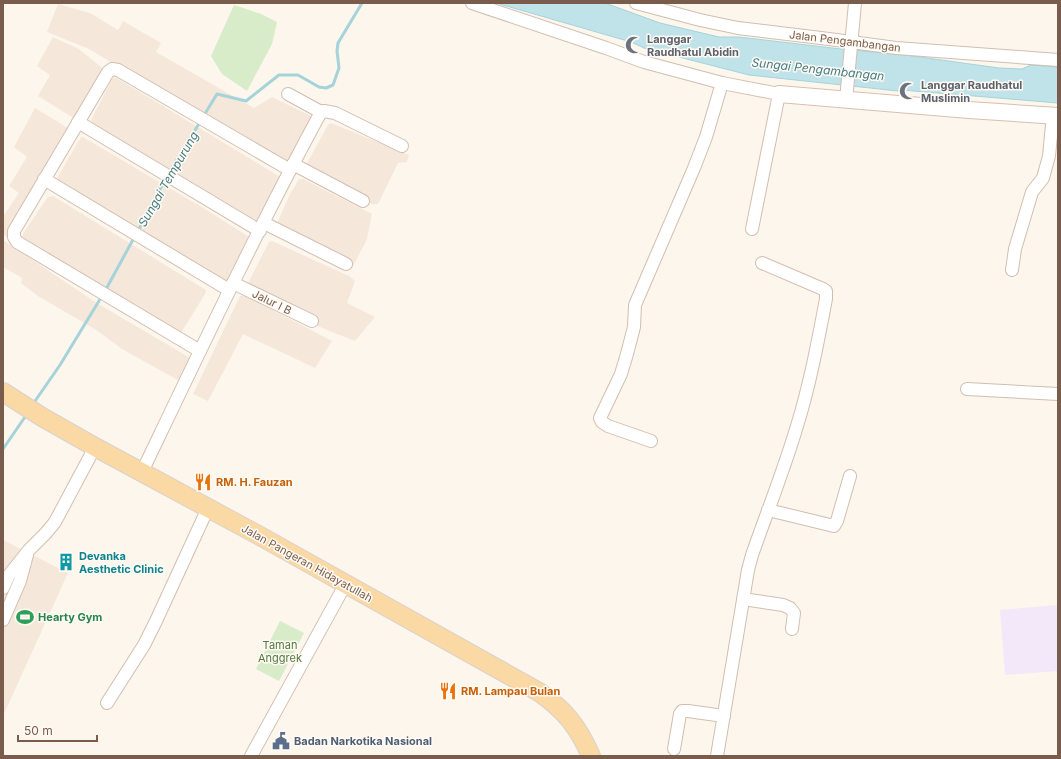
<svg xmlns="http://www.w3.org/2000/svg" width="1061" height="759" viewBox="0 0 1061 759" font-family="Inter,sans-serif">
  <rect width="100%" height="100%" fill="#fdf6ec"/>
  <g fill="#f5e8da">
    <path d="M 58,4 L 90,13 L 118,30 L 123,21 L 161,43 L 156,52 L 254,108 L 272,97 L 315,118 L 291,170 L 89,49 L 47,32 Z"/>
    <path d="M 53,37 L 79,49 L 107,72 L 80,122 L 38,96 L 50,75 L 37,66 Z"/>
    <path d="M 115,77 L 282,178 L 258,228 L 89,124 L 112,79 Z"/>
    <path d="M 35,108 L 73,131 L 11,240 L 3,234 L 3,217 L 19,193 L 9,186 L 27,157 L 14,147 Z"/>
    <path d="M 331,123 L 409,155 L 407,162 L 398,163 L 378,204 L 372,204 L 306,171 L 306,165 L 328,125 Z"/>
    <path d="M 81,137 L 83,137 L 200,206 L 251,238 L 227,286 L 54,183 Z"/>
    <path d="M 299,179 L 303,179 L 372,214 L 367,239 L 352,268 L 277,231 L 275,228 L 290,194 Z"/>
    <path d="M 53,196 L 206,290 L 205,294 L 179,336 L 21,240 L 24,232 L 48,197 Z"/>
    <path d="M 3,240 L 95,302 L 192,359 L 185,384 L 122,349 L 98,331 L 38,296 L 21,283 L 22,278 L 3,267 Z"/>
    <path d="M 272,241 L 349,276 L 355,281 L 347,303 L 375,317 L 355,341 L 320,327 L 247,289 L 247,285 L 269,242 Z"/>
    <path d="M 240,296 L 246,296 L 332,341 L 315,368 L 243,334 L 208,401 L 193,394 Z"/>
    <path d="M 3,540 L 68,573 L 3,716 Z"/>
  </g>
  <path fill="#f3e8fa" d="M 1058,605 L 1058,671 L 1005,675 L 1000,610 Z"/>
  <g fill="#d8ecc9">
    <path d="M 234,5 L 261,14 L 277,22 L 272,44 L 247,91 L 222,74 L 211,56 Z"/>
    <path d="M 280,621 L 304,633 L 279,681 L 256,669 Z"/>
  </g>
  <path fill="#bfe3e8" stroke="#a5d3da" d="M 496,3 L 605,3 L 660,23 L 719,37 L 739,37 L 841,49 L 905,55 L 999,68 L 1022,69 L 1031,65 L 1058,67 L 1058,103 L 902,90 L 898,91 L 749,75 L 644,48 L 631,42 Z"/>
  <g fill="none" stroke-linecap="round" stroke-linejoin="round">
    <g stroke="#a5d3da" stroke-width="3">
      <path d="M 203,117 L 217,94 L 246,101 L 279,75 L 298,75 L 319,87 L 326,88 L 333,85 L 339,68 L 337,51 L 338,43 L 362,3"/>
      <path d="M 169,173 L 200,122"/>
      <path d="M 138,231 L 166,178"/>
      <path d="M 105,291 L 135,236"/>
      <path d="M 33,404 L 60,365 L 102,296"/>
      <path d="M 3,449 L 27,414"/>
    </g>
    <g stroke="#d1beb0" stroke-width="14">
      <g id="street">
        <path d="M 472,3 L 606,48 L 644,62 L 722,83 L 779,94 L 752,229"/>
        <path d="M 636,3 L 700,20 L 738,28 L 829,39 L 896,48 L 1058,60"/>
        <path d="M 288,94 L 321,112 L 324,111 L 335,113 L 402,146"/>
        <path d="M 846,100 L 855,3"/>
        <path d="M 78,122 L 260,231"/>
        <path d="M 293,164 L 363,201"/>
        <path d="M 44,179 L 229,290"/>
        <path d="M 264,223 L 346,264"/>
        <path d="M 1012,270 L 1015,249 L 1032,192 L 1043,178 L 1049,156 L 1053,115"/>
        <path d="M 233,283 L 312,321"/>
        <path d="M 200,351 L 17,242 L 14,237 L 14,231 L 108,72 L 112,69 L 118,70 L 290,170"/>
        <path d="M 967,389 L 1058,394"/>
        <path d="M 651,441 L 608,426 L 602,422 L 600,418 L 621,374 L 627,354 L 634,327 L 635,305 L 694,168 L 706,137 L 722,83"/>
        <path d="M 142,472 C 200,351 257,230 321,112"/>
        <path d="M 768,510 L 834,526 L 837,521 L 850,476"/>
        <path d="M 3,588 L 9,575 L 29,550 L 46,533 L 55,522 L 95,447"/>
        <path d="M 743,599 L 783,605 L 790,608 L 794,613 L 792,629"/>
        <path d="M 3,620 L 20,581 L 27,555"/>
        <path d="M 107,703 L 144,645 L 156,621 L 208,508"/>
        <path d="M 674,749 L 680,714 L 682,711 L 688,711 L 724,716"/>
        <path d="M 251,756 L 345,585"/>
        <path d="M 717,756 L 748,570 L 752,555 C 767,512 784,470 797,426 C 810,384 818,341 826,299 L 826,291 L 823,289 L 762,263"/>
      </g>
    </g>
    <g stroke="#d6c0b0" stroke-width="18">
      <path id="secondary" d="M 779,94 L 969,110 L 1058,116"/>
    </g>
    <g stroke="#dad1cd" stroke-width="20">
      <path id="primary" d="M 3,392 L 42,417 L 95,447 L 260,536 L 539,692 C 566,711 578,727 591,756"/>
    </g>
    <use href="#street" stroke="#fff" stroke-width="12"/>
    <use href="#secondary" stroke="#fff" stroke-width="16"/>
    <use href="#primary" stroke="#fbd9a5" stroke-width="18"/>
  </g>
  <defs>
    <g id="mosque-bare" transform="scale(1.38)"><path d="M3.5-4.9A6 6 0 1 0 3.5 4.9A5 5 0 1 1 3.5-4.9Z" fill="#6b7280" stroke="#fffaf3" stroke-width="2.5" paint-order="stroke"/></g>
    <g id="restaurant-bare" transform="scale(1.38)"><path d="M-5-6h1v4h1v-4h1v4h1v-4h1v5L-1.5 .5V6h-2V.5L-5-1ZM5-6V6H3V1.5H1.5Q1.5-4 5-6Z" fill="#e8710a" stroke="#fffaf3" stroke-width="2.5" paint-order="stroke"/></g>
    <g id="building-bare" transform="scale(1.38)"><path d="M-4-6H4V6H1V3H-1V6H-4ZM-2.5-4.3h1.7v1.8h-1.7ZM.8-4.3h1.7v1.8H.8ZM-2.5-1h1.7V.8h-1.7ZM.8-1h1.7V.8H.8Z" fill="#0f9aa8" stroke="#fffaf3" stroke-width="2.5" paint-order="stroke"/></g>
    <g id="stadium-bare" transform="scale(1.38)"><path d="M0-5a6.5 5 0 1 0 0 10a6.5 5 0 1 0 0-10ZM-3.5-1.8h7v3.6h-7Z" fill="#2e9e5b" stroke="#fffaf3" stroke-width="2.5" paint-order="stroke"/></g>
    <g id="civic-bare" transform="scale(1.38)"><path d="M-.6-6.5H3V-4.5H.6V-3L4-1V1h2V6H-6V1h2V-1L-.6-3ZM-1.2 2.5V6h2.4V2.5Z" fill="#5c6f8a" stroke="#fffaf3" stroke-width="2.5" paint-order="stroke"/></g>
  </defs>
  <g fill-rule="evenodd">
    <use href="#mosque-bare" x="634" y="45"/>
    <use href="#mosque-bare" x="908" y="91"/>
    <use href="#restaurant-bare" x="203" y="482"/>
    <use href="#building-bare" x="66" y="562"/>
    <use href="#stadium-bare" x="25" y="617"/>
    <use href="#restaurant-bare" x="448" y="691"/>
    <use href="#civic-bare" x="281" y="741"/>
  </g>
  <g text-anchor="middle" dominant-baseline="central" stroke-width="3" stroke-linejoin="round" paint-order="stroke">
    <g font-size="11" font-weight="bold" fill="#5b616d" stroke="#fffaf3" text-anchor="start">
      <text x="647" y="39">Langgar<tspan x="647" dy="13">Raudhatul Abidin</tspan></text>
      <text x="921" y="85">Langgar Raudhatul<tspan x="921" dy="13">Muslimin</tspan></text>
    </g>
    <g font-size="11" fill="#7a5c4d" stroke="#fffaf3">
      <text transform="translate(845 41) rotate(7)">Jalan Pengambangan</text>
      <text transform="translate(272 302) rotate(26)">Jalur I B</text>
      <text transform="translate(307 563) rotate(29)">Jalan Pangeran Hidayatullah</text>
    </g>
    <g font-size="11" font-weight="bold" fill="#c56008" stroke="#fffaf3" text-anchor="start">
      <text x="216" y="482">RM. H. Fauzan</text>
      <text x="461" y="691">RM. Lampau Bulan</text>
    </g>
    <g font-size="11" font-weight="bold" fill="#0d838f" stroke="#fffaf3" text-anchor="start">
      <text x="79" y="556">Devanka<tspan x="79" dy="13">Aesthetic Clinic</tspan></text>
    </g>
    <g font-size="11" font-weight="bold" fill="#27864d" stroke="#fffaf3" text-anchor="start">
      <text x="38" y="617">Hearty Gym</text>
    </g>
    <g font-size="11" fill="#537a41" stroke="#fffaf3">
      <text x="280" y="645">Taman<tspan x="280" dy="13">Anggrek</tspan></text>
    </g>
    <g font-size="11" font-weight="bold" fill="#4e5e75" stroke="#fffaf3" text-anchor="start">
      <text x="294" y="741">Badan Narkotika Nasional</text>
    </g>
    <g font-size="12" font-style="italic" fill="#437c86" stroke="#fffaf3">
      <text transform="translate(818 69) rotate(6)">Sungai Pengambangan</text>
      <text transform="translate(168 179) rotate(-60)">Sungai Tempurung</text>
    </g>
  </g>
  <rect width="1061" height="759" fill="none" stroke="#7a5c4d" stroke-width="8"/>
  <path d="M18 735v6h79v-6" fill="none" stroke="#7a5c4d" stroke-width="2"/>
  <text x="24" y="735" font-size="12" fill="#7a5c4d" stroke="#fffaf3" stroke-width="3" paint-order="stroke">50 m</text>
</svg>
